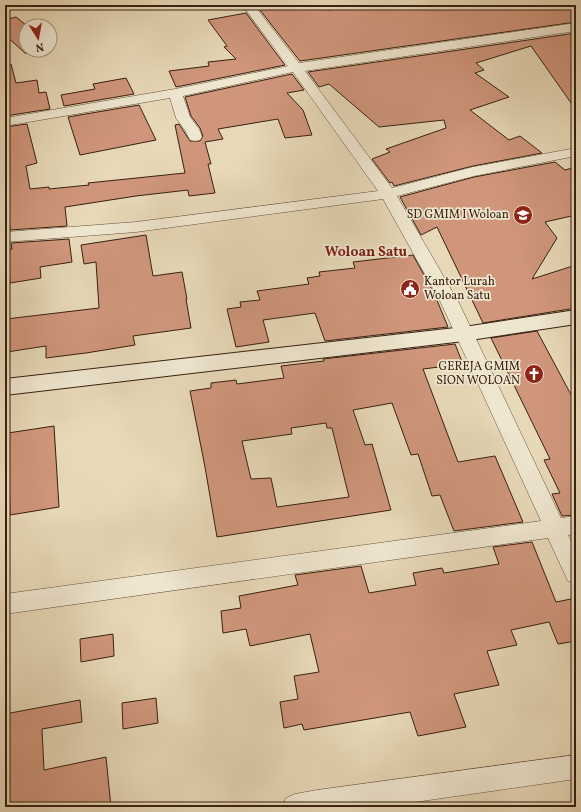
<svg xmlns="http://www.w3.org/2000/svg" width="581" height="812" viewBox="0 0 581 812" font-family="Vollkorn,serif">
  <rect width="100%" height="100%" fill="#e7d8b7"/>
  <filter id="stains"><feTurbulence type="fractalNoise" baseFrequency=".005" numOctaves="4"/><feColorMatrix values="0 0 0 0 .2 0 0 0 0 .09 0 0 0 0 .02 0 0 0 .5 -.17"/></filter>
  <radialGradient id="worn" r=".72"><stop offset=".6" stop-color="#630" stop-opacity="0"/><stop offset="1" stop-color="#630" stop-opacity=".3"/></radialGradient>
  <g fill="#cf967b" stroke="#372010" fill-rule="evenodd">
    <path d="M 256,5 L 288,5 L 291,8 L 304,5 L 322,5 L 327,10 L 376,5 L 576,5 L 576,22 L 300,61 Z"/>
    <path d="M 246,13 L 285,65 L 176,87 L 169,71 L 209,66 L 208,62 L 236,59 L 224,47 L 227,46 L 208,20 Z"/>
    <path d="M 16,17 L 26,25 L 26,54 L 5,35 L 5,20 Z"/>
    <path d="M 576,33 L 576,110 L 531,46 L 476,63 L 484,70 L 475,73 L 509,97 L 470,110 L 509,140 L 520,136 L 542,153 L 473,166 L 394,186 L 392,182 L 390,183 L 372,159 L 390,152 L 386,149 L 446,128 L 444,120 L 379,127 L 329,84 L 319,87 L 308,72 Z"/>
    <path d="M 11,64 L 16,83 L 37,80 L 39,93 L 46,92 L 50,109 L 5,116 L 5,65 Z"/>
    <path d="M 292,74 L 304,90 L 287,93 L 303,110 L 312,135 L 285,138 L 278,119 L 218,129 L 223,139 L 205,142 L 211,164 L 208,164 L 215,193 L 189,196 L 188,190 L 136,196 L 65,207 L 67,226 L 10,230 L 7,203 L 9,202 L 7,154 L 5,154 L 5,127 L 27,124 L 37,163 L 26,166 L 30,189 L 49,187 L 49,189 L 89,185 L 88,183 L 185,173 L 175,125 L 179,124 L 190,141 L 200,141 L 203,136 L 200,128 L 191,116 L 185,97 Z"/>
    <path d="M 126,78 L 134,94 L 64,106 L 61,95 L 95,89 L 93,84 Z"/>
    <path d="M 139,105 L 156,140 L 80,155 L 68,117 Z"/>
    <path d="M 555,162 L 565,170 L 576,167 L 576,215 L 545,222 L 557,238 L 532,279 L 576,265 L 576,308 L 483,323 L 437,227 L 421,235 L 400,197 L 474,177 Z"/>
    <path d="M 146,235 L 153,276 L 182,272 L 187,299 L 186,299 L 191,328 L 133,336 L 135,345 L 86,353 L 46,358 L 46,346 L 7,352 L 6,319 L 99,308 L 96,262 L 84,264 L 81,245 Z"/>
    <path d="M 69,239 L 72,262 L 40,267 L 41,278 L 10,283 L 8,250 L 12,249 L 11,243 Z"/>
    <path d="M 413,255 L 434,293 L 448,327 L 325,341 L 315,313 L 263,320 L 269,342 L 236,347 L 227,309 L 241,307 L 240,302 L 260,300 L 257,291 L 309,284 L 307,278 L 320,276 L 319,272 L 355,268 L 353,262 Z"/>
    <path d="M 537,331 L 576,404 L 576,515 L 562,516 L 552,494 L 560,493 L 544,460 L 550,459 L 491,338 Z"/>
    <path d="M 455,344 L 463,364 L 423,369 L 458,462 L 495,456 L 523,522 L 454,531 L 440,495 L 432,496 L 418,454 L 411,455 L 392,403 L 353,410 L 365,445 L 372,444 L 391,510 L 217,537 L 205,467 L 190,391 L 211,388 L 211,383 L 236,380 L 237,384 L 284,378 L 281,366 L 324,361 L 323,359 ZM 326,423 L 327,428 L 332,428 L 349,497 L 277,507 L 271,478 L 251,479 L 242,441 L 292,434 L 291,428 Z"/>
    <path d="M 54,426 L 59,507 L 10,515 L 8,433 Z"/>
    <path d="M 532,542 L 556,602 L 576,598 L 576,641 L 558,644 L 549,622 L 511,630 L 517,645 L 487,651 L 499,685 L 454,694 L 466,727 L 418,736 L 410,712 L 304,730 L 302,724 L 284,728 L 280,702 L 298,699 L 294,676 L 319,672 L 310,634 L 250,646 L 246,629 L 223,633 L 221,611 L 241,608 L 239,596 L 298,585 L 295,575 L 361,566 L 369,593 L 416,585 L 413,573 L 442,568 L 444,573 L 499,564 L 493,547 Z"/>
    <path d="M 113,634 L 114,656 L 81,662 L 80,639 Z"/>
    <path d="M 156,698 L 158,723 L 123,729 L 122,703 Z"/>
    <path d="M 80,700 L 82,722 L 42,729 L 44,770 L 106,757 L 111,807 L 5,807 L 5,714 Z"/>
  </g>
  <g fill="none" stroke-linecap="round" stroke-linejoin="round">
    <g stroke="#634e3a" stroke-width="1">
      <g id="street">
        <path d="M 242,5 L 254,5 L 299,63 L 576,23 L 576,31 L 305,71 L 392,188 L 473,167 L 576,148 L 576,156 L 474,176 L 397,196 L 459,303 L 561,518 L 576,516 L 576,534 L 568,535 L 576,551 L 576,583 L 568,581 L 548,538 L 5,614 L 5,594 L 541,521 L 441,303 L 383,199 L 136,232 L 5,242 L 5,232 L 136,222 L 378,191 L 293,72 L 183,96 L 190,117 L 199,129 L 202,137 L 200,140 L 195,141 L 190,140 L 185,130 L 176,118 L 170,98 L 5,126 L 5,118 L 175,89 L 288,66 Z"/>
        <path d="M 576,755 L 576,779 L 380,807 L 282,807 L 286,798 L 295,794 L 317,790 Z"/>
      </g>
    </g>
    <g stroke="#372010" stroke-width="2">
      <path id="secondary" d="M 576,310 L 576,324 L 464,341 L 5,395 L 5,379 L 464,327 Z"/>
    </g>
    <use href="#street" fill="#efe6d0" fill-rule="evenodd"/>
    <use href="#secondary" fill="#efe6d0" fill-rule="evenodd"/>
  </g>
  <defs>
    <g id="school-disc" transform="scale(1)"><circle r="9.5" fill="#8f2418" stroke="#efe6d0"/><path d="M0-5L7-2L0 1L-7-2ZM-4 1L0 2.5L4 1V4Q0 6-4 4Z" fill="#fff"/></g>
    <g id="civic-disc" transform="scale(1)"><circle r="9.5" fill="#8f2418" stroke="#efe6d0"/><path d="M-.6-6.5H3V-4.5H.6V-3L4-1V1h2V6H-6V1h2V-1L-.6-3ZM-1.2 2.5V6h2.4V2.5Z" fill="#fff"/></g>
    <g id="church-disc" transform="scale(1)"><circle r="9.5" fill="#8f2418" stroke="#efe6d0"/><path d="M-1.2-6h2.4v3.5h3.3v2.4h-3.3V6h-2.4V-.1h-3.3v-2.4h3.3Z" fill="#fff"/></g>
  </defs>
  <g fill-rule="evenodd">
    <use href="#school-disc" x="523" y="215"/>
    <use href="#civic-disc" x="410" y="289"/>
    <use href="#church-disc" x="534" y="374"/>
  </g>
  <g text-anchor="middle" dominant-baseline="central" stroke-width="3.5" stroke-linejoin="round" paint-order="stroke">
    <g font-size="12" fill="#372010" stroke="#efe6d0" text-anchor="end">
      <text x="509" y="215">SD GMIM I Woloan</text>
      <text x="424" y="282" text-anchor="start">Kantor Lurah<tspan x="424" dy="14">Woloan Satu</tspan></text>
      <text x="520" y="367">GEREJA GMIM<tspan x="520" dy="14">SION WOLOAN</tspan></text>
    </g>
    <g font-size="14" font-weight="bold" fill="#7a1f14" stroke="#efe6d0">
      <text x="366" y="252">Woloan Satu</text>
    </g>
  </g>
  <rect width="581" height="812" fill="none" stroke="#e7d8b7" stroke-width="20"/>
  <rect x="6" y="6" width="569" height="800" fill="none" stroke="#372010" stroke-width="2"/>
  <rect x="10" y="10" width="561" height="792" fill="none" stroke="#372010"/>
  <g transform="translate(38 38) rotate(169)"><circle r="19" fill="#efe6d0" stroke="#a59783"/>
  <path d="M0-3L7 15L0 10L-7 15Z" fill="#8f2418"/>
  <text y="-6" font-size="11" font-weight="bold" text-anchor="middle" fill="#372010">N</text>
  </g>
  <rect width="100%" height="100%" filter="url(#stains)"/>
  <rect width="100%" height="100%" fill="url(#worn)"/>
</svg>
